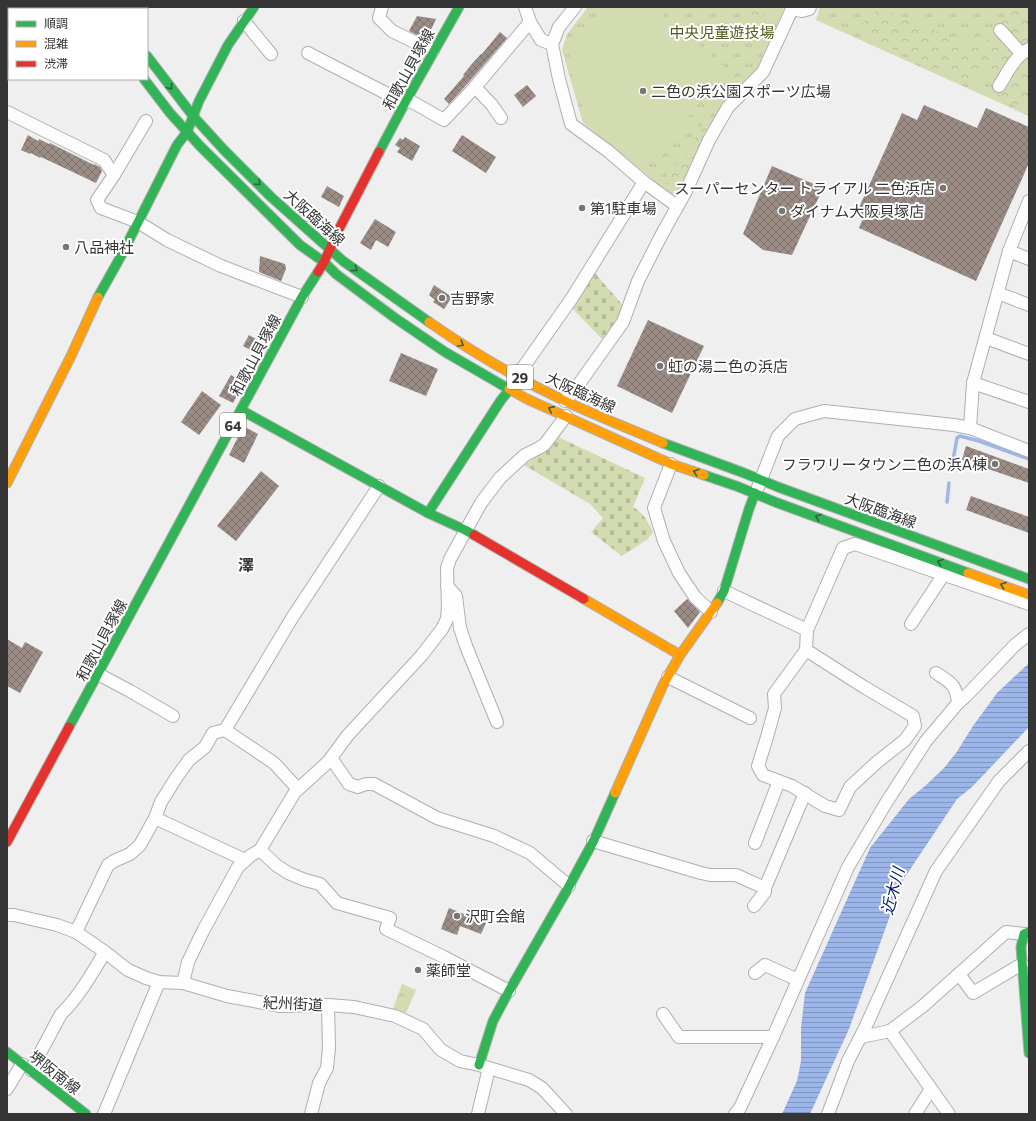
<svg xmlns="http://www.w3.org/2000/svg" width="1036" height="1121" viewBox="0 0 1036 1121" font-family="Commissioner,'Noto Sans JP',sans-serif">
  <defs>
    <pattern id="grass-tufts" width="24" height="20" patternUnits="userSpaceOnUse"><rect width="24" height="20" fill="#d2dcb0"/><path d="M3 7l-1-3M5 7V3M7 7l1-3M15 17l-1-3M17 17v-4M19 17l1-3" fill="none" stroke="#b5bd98"/></pattern>
    <pattern id="forest-crowns" width="20" height="18" patternUnits="userSpaceOnUse"><rect width="20" height="18" fill="#d2dcb0"/><path d="M2 6a3 3 0 1 1 6 0M12 15a3 3 0 1 1 6 0" fill="none" stroke="#b5bd98"/></pattern>
    <pattern id="cemetery-stones" width="16" height="16" patternUnits="userSpaceOnUse"><rect width="16" height="16" fill="#d2dcb0"/><path d="M2 7V4a2 2 0 0 1 4 0v3zM10 15v-3a2 2 0 0 1 4 0v3z" fill="#b5bd98"/></pattern>
    <pattern id="water-rules" width="6" height="5" patternUnits="userSpaceOnUse"><rect width="6" height="5" fill="#9cb6ea"/><path d="M0 2.5h6" fill="none" stroke="#8095be"/></pattern>
    <pattern id="building-cross-hatch" width="8" height="8" patternUnits="userSpaceOnUse"><rect width="8" height="8" fill="#9b8c85"/><path d="M0 0l8 8M0 8l8-8" fill="none" stroke="#7f736e"/></pattern>
  </defs>
  <rect width="100%" height="100%" fill="#efeff0"/>
  <g fill="url(#grass-tufts)">
    <path d="M 588,7 L 785,7 L 756,71 L 720,111 L 672,195 L 583,123 L 562,50 L 567,34 Z"/>
    <path d="M 820,7 L 1029,7 L 1029,116 L 816,20 Z"/>
    <path d="M 402,984 L 416,990 L 406,1013 L 393,1009 Z"/>
  </g>
  <g fill="url(#forest-crowns)">
    <path d="M 745,7 L 764,7 L 763,20 L 757,28 L 750,26 Z"/>
    <path d="M 1009,7 L 1029,7 L 1029,111 L 1027,111 L 998,98 L 1006,84 L 1004,68 L 987,73 L 965,83 L 935,71 L 901,51 L 883,48 L 861,24 L 881,8 L 963,42 L 977,43 L 996,37 L 1003,19 Z"/>
    <path d="M 710,123 L 696,148 L 688,174 L 678,192 L 666,183 L 667,171 L 685,158 L 702,125 Z"/>
  </g>
  <g fill="url(#cemetery-stones)">
    <path d="M 595,273 L 625,308 L 619,319 L 603,340 L 572,308 Z"/>
    <path d="M 556,436 L 645,478 L 633,507 C 643,513 648,521 653,532 L 648,539 L 622,556 L 591,532 L 603,518 L 590,504 L 524,465 L 540,454 L 551,446 Z"/>
  </g>
  <path fill="#d2dcb0" d="M 604,7 L 653,7 L 726,68 L 653,161 L 636,157 L 584,115 L 568,48 Z"/>
  <path fill="url(#water-rules)" d="M 1029,663 L 1029,727 L 972,787 L 957,799 L 903,880 L 849,1029 L 810,1114 L 782,1114 L 797,1081 L 801,1061 L 801,1028 L 805,993 L 870,848 L 909,799 L 925,786 L 944,768 L 956,753 L 973,726 L 997,693 Z"/>
  <g fill="none" stroke-linecap="round" stroke-linejoin="round">
    <g stroke="#9cb6ea" stroke-width="3.5">
      <path d="M 952,466 L 957,438 L 960,436 L 979,441 L 1029,459"/>
      <path d="M 947,502 L 949,483"/>
    </g>
  </g>
  <g fill="url(#building-cross-hatch)">
    <path d="M 417,16 L 436,19 L 430,32 L 431,33 L 427,40 L 409,31 Z"/>
    <path d="M 500,32 L 507,38 L 469,82 L 449,104 L 444,99 L 464,76 L 463,75 L 471,65 L 481,54 L 482,54 Z"/>
    <path d="M 527,85 L 536,96 L 523,107 L 514,95 Z"/>
    <path d="M 924,105 L 977,128 L 986,108 L 1029,127 L 1029,163 L 976,281 L 859,228 L 864,216 L 857,212 L 902,113 L 917,120 Z"/>
    <path d="M 28,135 L 38,141 L 39,139 L 49,144 L 50,143 L 94,165 L 94,164 L 100,167 L 102,171 L 96,183 L 41,157 L 40,158 L 31,153 L 30,154 L 21,150 Z"/>
    <path d="M 462,135 L 496,157 L 486,173 L 452,151 Z"/>
    <path d="M 405,137 L 420,146 L 412,161 L 397,152 L 400,148 L 395,145 L 400,138 L 403,140 Z"/>
    <path d="M 772,166 L 823,188 L 792,255 L 763,250 L 743,234 Z"/>
    <path d="M 327,186 L 344,196 L 339,207 L 321,197 Z"/>
    <path d="M 375,219 L 396,232 L 388,247 L 376,240 L 371,250 L 360,243 Z"/>
    <path d="M 260,256 L 285,264 L 286,269 L 281,281 L 259,272 Z"/>
    <path d="M 434,285 L 452,297 L 444,309 L 433,302 L 435,300 L 429,295 Z"/>
    <path d="M 648,320 L 704,346 L 672,413 L 617,386 Z"/>
    <path d="M 249,335 L 265,344 L 259,355 L 243,346 Z"/>
    <path d="M 401,353 L 438,369 L 426,396 L 389,381 Z"/>
    <path d="M 231,375 L 244,383 L 233,403 L 219,396 Z"/>
    <path d="M 202,391 L 221,405 L 199,435 L 181,422 Z"/>
    <path d="M 247,428 L 258,434 L 244,463 L 229,455 L 242,429 Z"/>
    <path d="M 966,446 L 1029,469 L 1029,483 L 962,460 Z"/>
    <path d="M 261,471 L 279,486 L 236,541 L 217,526 Z"/>
    <path d="M 971,496 L 1029,517 L 1029,533 L 966,510 Z"/>
    <path d="M 687,599 L 700,612 L 688,628 L 674,611 Z"/>
    <path d="M 7,639 L 22,648 L 25,642 L 43,652 L 20,693 L 7,686 Z"/>
    <path d="M 449,908 L 486,923 L 481,934 L 460,926 L 457,935 L 441,929 Z"/>
  </g>
  <g fill="none" stroke-linecap="round" stroke-linejoin="round">
    <g stroke="#afafb0" stroke-width="14">
      <g id="street">
        <path d="M 382,7 L 379,18 L 392,31 L 433,51"/>
        <path d="M 525,7 L 530,22 L 541,40 L 552,44"/>
        <path d="M 792,9 L 802,11 L 809,9 L 810,7"/>
        <path d="M 244,21 L 271,54"/>
        <path d="M 1000,30 L 1021,53"/>
        <path d="M 308,53 L 405,103"/>
        <path d="M 999,86 C 1008,72 1014,57 1029,49"/>
        <path d="M 475,87 L 492,105 L 501,118"/>
        <path d="M 407,99 L 444,120 L 475,87 L 530,22"/>
        <path d="M 7,112 L 104,160 L 114,175"/>
        <path d="M 146,121 L 114,175 L 97,200 L 101,208 L 138,222 L 167,240 L 221,266 L 302,297"/>
        <path d="M 644,182 L 677,206"/>
        <path d="M 1009,251 L 1029,259"/>
        <path d="M 998,293 L 1029,305"/>
        <path d="M 986,338 L 1029,354"/>
        <path d="M 515,383 L 519,377 L 522,369 L 572,298 L 644,182 L 608,151 L 571,124 L 559,79 L 552,44 L 559,27 L 575,7"/>
        <path d="M 973,383 L 1029,402"/>
        <path d="M 565,401 L 574,391 L 623,322 L 638,281 L 662,234 L 686,191 L 709,140 L 728,107 L 763,72 L 793,7"/>
        <path d="M 970,428 L 973,383 L 1009,251 L 1029,201"/>
        <path d="M 671,464 L 654,508 L 664,541 L 679,573 L 695,597 L 711,612"/>
        <path d="M 758,487 L 778,436 L 795,419 L 824,411 L 954,425 L 970,428 L 1029,451"/>
        <path d="M 447,586 L 456,596 L 460,628 L 466,646 L 497,722"/>
        <path d="M 724,591 L 807,630"/>
        <path d="M 911,624 L 944,574"/>
        <path d="M 806,650 L 774,694 L 775,708 L 767,737 L 758,766 L 763,775 L 792,786 L 825,806 L 839,810 L 850,787 L 876,763 L 905,740 L 915,726 L 913,716 L 864,687 L 806,650 L 807,630 L 843,548 L 855,544 L 1029,604"/>
        <path d="M 936,673 C 951,683 956,684 958,703"/>
        <path d="M 98,674 L 130,691 L 173,716"/>
        <path d="M 668,677 L 750,718"/>
        <path d="M 331,758 L 349,784 L 358,787 L 366,784 L 374,784 L 437,818 L 494,836 L 530,853 L 569,886"/>
        <path d="M 298,789 L 274,763 L 225,730 L 292,618 L 379,486"/>
        <path d="M 155,818 L 245,860"/>
        <path d="M 593,841 L 701,873 L 710,875 L 736,875 L 765,888 L 765,892 L 754,906"/>
        <path d="M 755,843 L 779,781"/>
        <path d="M 260,850 L 276,865 L 288,873 L 305,880 L 320,884 L 337,903 L 390,918 L 386,929 L 444,957 L 509,991"/>
        <path d="M 765,888 L 805,793"/>
        <path d="M 7,915 L 14,915 L 57,925 L 76,932 L 105,952 L 128,970 L 146,978 L 159,982 L 183,983 L 227,996 L 280,1006 L 328,1005 L 354,1007 L 395,1016 L 423,1029 L 441,1050 L 460,1061 L 479,1065 L 529,1080 L 542,1088 L 566,1114"/>
        <path d="M 76,932 L 108,865 L 114,861 L 130,854 L 140,845 L 155,818 L 161,802 L 176,778 L 189,760 L 205,747 L 213,733 L 225,730"/>
        <path d="M 755,973 L 765,965 L 798,980"/>
        <path d="M 959,974 L 973,993 L 1022,964"/>
        <path d="M 183,983 L 188,962 L 203,931 L 238,867 L 250,856 L 260,850 L 295,792 L 328,762 L 348,735 L 422,655 L 442,629 L 447,619 L 448,607 L 447,568 L 450,559 L 481,503 L 500,478 L 514,465 L 525,455 L 539,448 L 545,444 L 566,416"/>
        <path d="M 663,1014 L 679,1037 L 773,1037"/>
        <path d="M 890,1031 L 949,1114"/>
        <path d="M 861,1037 L 890,1031 L 923,1006 L 1006,932 L 1024,934"/>
        <path d="M 31,1070 L 61,1014 C 79,997 92,973 105,952"/>
        <path d="M 7,1089 L 22,1064"/>
        <path d="M 104,1114 L 159,982"/>
        <path d="M 311,1114 L 319,1083 L 327,1068 L 329,1048 L 328,1005"/>
        <path d="M 478,1114 L 489,1068"/>
        <path d="M 735,1114 L 740,1108 L 773,1037 L 848,867 L 886,803 L 926,741 L 958,703 L 966,696 L 1015,645 L 1029,634"/>
        <path d="M 828,1114 L 848,1061 L 865,1028 L 936,871 L 999,781 L 1029,751"/>
        <path d="M 915,1114 L 931,1089"/>
      </g>
    </g>
    <g stroke="#afafb0" stroke-width="11">
      <g id="fast">
        <path d="M 91,7 L 92,9"/>
        <path d="M 147,56 L 193,116 L 224,150 L 271,197 L 343,261 L 429,322"/>
        <path d="M 144,79 L 170,113 L 200,146 L 300,245 L 324,262 L 336,274 L 395,318 L 445,352 L 509,389"/>
        <path d="M 379,152 L 407,99 L 459,7"/>
        <path d="M 98,297 L 121,256 L 177,145 L 187,132 L 199,101 L 228,45 L 254,7"/>
        <path d="M 241,410 L 428,513 L 465,530 L 474,535"/>
        <path d="M 663,443 L 744,473 L 778,487 L 1029,579"/>
        <path d="M 704,475 L 739,487 L 775,502 L 968,573"/>
        <path d="M 428,513 L 501,400 L 510,389"/>
        <path d="M 717,603 L 724,591 L 749,509 L 755,493"/>
        <path d="M 69,727 L 302,297 L 318,272"/>
        <path d="M 1029,932 L 1024,934 L 1021,947 L 1029,1053"/>
        <path d="M 7,1052 L 86,1114"/>
        <path d="M 479,1065 L 493,1021 L 509,991 L 567,890 L 594,840 L 615,793"/>
      </g>
    </g>
    <g stroke="#afafb0" stroke-width="11">
      <g id="slow">
        <path d="M 429,322 C 472,352 518,379 565,401 C 597,416 630,429 663,443"/>
        <path d="M 509,389 L 527,399 L 671,464 L 704,475"/>
        <path d="M 7,483 L 71,356 L 98,297"/>
        <path d="M 968,573 L 1029,595"/>
        <path d="M 584,599 L 680,655"/>
        <path d="M 615,793 L 663,685 L 680,655 L 717,603"/>
      </g>
    </g>
    <g stroke="#afafb0" stroke-width="11">
      <g id="jam">
        <path d="M 113,7 L 114,9"/>
        <path d="M 318,272 L 324,262 L 339,229 L 379,152"/>
        <path d="M 474,535 L 584,599"/>
        <path d="M 7,842 L 69,727"/>
      </g>
    </g>
    <use href="#street" stroke="#fdfdfd" stroke-width="12"/>
    <use href="#fast" stroke="#30b455" stroke-width="9"/>
    <use href="#slow" stroke="#ff9f0a" stroke-width="9"/>
    <use href="#jam" stroke="#e5322d" stroke-width="9"/>
  </g>
  <defs><path id="oneway-chevron" d="M-2-3.5L2.5 0L-2 3.5" fill="none" stroke-width="1.6" stroke-linecap="round" stroke-linejoin="round"/></defs>
  <g stroke="#336141">
    <use href="#oneway-chevron" transform="translate(170 87) rotate(53)"/>
    <use href="#oneway-chevron" transform="translate(258 183) rotate(45)"/>
    <use href="#oneway-chevron" transform="translate(355 269) rotate(36)"/>
    <use href="#oneway-chevron" transform="translate(461 344) rotate(31)"/>
    <use href="#oneway-chevron" transform="translate(551 409) rotate(-156)"/>
    <use href="#oneway-chevron" transform="translate(696 472) rotate(-161)"/>
    <use href="#oneway-chevron" transform="translate(818 517) rotate(-160)"/>
    <use href="#oneway-chevron" transform="translate(940 562) rotate(-160)"/>
    <use href="#oneway-chevron" transform="translate(1003 585) rotate(-160)"/>
  </g>
  <g fill="#767677" stroke="#fff" stroke-width="1.5">
    <circle cx="643" cy="91" r="4"/>
    <circle cx="943" cy="188" r="4"/>
    <circle cx="582" cy="208" r="4"/>
    <circle cx="782" cy="211" r="4"/>
    <circle cx="66" cy="247" r="4"/>
    <circle cx="442" cy="298" r="4"/>
    <circle cx="660" cy="366" r="4"/>
    <circle cx="995" cy="464" r="4"/>
    <circle cx="457" cy="916" r="4"/>
    <circle cx="418" cy="970" r="4"/>
  </g>
  <g text-anchor="middle" dominant-baseline="central" stroke-width="4" stroke-linejoin="round" paint-order="stroke">
    <g fill="#fff" stroke="#727272" stroke-width="1">
      <rect x="507" y="365" width="26" height="24" rx="3"/>
      <rect x="220" y="413" width="26" height="24" rx="3"/>
    </g>
    <g font-size="14" font-weight="bold" fill="#353536">
      <text x="520" y="377">29</text>
      <text x="233" y="425">64</text>
    </g>
    <g font-size="15" fill="#4f5b1b" stroke="#fff">
      <text x="722" y="32">中央児童遊技場</text>
    </g>
    <g font-size="15" fill="#353536" stroke="#fff">
      <text transform="translate(408 69) rotate(-61)">和歌山貝塚線</text>
      <text transform="translate(315 217) rotate(42)">大阪臨海線</text>
      <text transform="translate(255 355) rotate(-62)">和歌山貝塚線</text>
      <text transform="translate(581 392) rotate(25)">大阪臨海線</text>
      <text transform="translate(881 510) rotate(20)">大阪臨海線</text>
      <text transform="translate(101 640) rotate(-62)">和歌山貝塚線</text>
      <text transform="translate(293 1003) rotate(3)">紀州街道</text>
      <text transform="translate(55 1072) rotate(38)">堺阪南線</text>
    </g>
    <g font-size="15" fill="#353536" stroke="#fff" text-anchor="start">
      <text x="651" y="91">二色の浜公園スポーツ広場</text>
      <text x="935" y="188" text-anchor="end">スーパーセンター トライアル 二色浜店</text>
      <text x="590" y="208">第1駐車場</text>
      <text x="790" y="211">ダイナム大阪貝塚店</text>
      <text x="74" y="247">八品神社</text>
      <text x="450" y="298">吉野家</text>
      <text x="668" y="366">虹の湯二色の浜店</text>
      <text x="987" y="464" text-anchor="end">フラワリータウン二色の浜A棟</text>
      <text x="465" y="916">沢町会館</text>
      <text x="426" y="970">薬師堂</text>
    </g>
    <g font-size="16" font-weight="bold" fill="#353536" stroke="#fff">
      <text x="246" y="564">澤</text>
    </g>
    <g font-size="16" font-style="italic" fill="#022074" stroke="#fff">
      <text transform="translate(892 891) rotate(-75)">近木川</text>
    </g>
  </g>
  <rect width="1036" height="1121" fill="none" stroke="#353536" stroke-width="16"/>
  <rect x="8" y="8" width="140" height="72" fill="#ffffff" stroke="#aeaeaf"/>
  <rect x="16" y="21" width="20" height="6" fill="#30b455" stroke="#aeaeaf"/>
  <text x="44" y="28" font-size="12" fill="#353536">順調</text>
  <rect x="16" y="41" width="20" height="6" fill="#ff9f0a" stroke="#aeaeaf"/>
  <text x="44" y="48" font-size="12" fill="#353536">混雑</text>
  <rect x="16" y="61" width="20" height="6" fill="#e5322d" stroke="#aeaeaf"/>
  <text x="44" y="68" font-size="12" fill="#353536">渋滞</text>
</svg>
